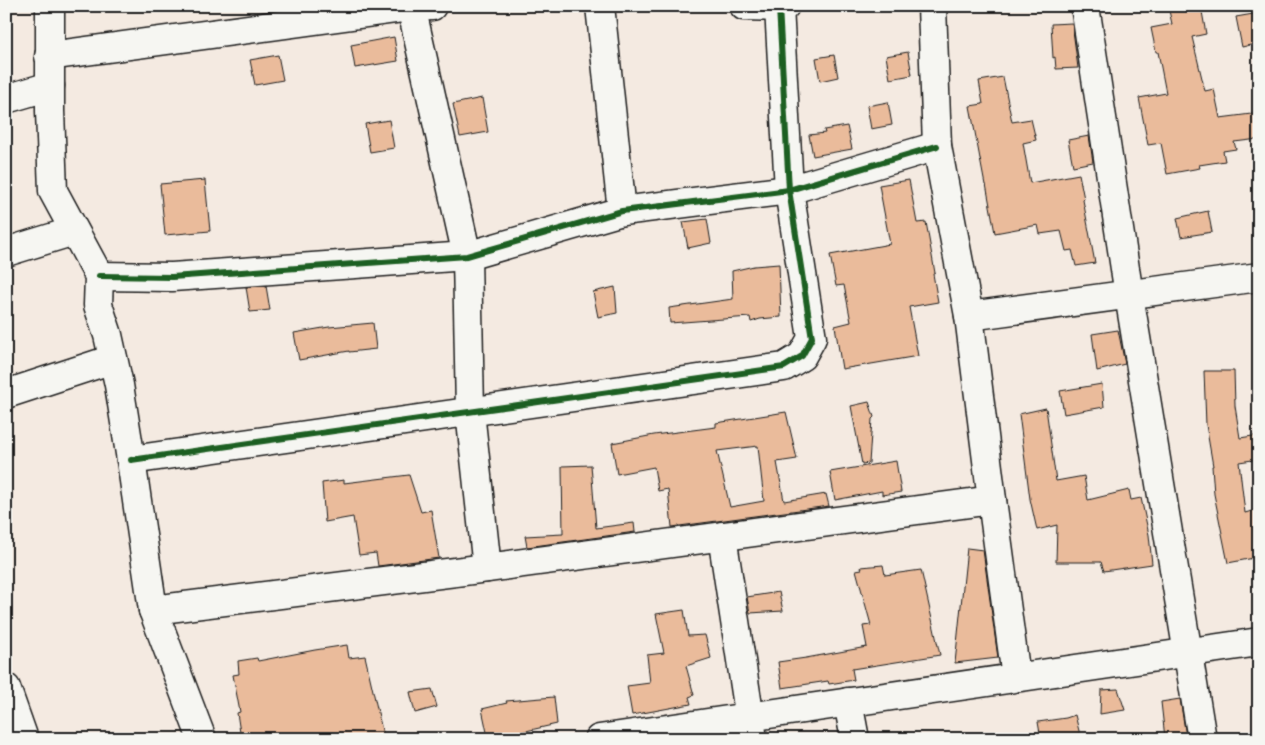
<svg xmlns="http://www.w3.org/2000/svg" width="1265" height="745" viewBox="0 0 1265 745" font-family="Caveat,sans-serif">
  <rect width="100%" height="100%" fill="#f4eae1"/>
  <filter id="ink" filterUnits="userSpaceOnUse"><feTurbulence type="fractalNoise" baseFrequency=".02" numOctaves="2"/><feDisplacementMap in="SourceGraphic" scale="10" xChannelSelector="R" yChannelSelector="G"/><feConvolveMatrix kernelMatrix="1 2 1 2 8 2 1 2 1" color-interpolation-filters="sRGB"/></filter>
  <g filter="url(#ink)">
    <g fill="#eabb9b" stroke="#1c1c1c" fill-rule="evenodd">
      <path d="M 1168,6 L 1201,6 L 1206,34 L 1192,37 L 1205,91 L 1214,89 L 1220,118 L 1259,113 L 1259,139 L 1234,142 L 1236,149 L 1223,151 L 1225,161 L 1199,165 L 1200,168 L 1167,174 L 1161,143 L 1148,145 L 1139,98 L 1166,93 L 1158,52 L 1156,52 L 1151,28 L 1172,24 Z"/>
      <path d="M 1259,13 L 1259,43 L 1242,47 L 1236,17 Z"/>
      <path d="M 1072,23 L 1078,68 L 1056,69 L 1055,57 L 1053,58 L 1051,24 Z"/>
      <path d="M 394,37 L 398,61 L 355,68 L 351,45 Z"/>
      <path d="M 908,52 L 912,75 L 890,79 L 886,56 Z"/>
      <path d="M 278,55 L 283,80 L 255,85 L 250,60 Z"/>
      <path d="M 834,55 L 838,77 L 820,81 L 816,58 Z"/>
      <path d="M 1003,77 L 1012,122 L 1031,119 L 1036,140 L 1023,143 L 1030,183 L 1079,174 L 1084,199 L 1083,200 L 1095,263 L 1076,266 L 1072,250 L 1066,251 L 1061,231 L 1040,234 L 1038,225 L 995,233 L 986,184 L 985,185 L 970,106 L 983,104 L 979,81 Z"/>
      <path d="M 482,98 L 488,132 L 460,137 L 453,104 Z"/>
      <path d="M 888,102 L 892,125 L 871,129 L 867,106 Z"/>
      <path d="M 389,120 L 394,148 L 370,152 L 365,124 Z"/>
      <path d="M 847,126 L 852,149 L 813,156 L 809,135 L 825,133 L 824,130 Z"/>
      <path d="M 1089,136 L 1093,162 L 1073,166 L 1068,140 Z"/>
      <path d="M 205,180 L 210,231 L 165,235 L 160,184 Z"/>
      <path d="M 909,180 L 917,223 L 926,222 L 935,273 L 933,274 L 938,302 L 909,307 L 918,356 L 842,369 L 835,326 L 851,322 L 844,285 L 836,286 L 830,255 L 890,244 L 879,185 Z"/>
      <path d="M 1208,211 L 1212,232 L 1181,237 L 1177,218 Z"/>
      <path d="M 707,219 L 711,243 L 688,248 L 683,222 Z"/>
      <path d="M 779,264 L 781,317 L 760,319 L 751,322 L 750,317 L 670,323 L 669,308 L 733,299 L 732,271 L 754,266 Z"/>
      <path d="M 266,286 L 270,310 L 250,312 L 246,287 Z"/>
      <path d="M 615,287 L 617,313 L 598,317 L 593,292 Z"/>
      <path d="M 373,323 L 376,349 L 349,352 L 349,351 L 299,360 L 294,333 L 329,327 Z"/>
      <path d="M 1118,330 L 1125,364 L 1097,371 L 1092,334 Z"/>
      <path d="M 1204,371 L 1234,371 L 1235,406 L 1240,438 L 1259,435 L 1259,459 L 1239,462 L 1245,513 L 1259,509 L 1259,557 L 1228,563 L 1214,494 L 1212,466 L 1213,466 L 1206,425 Z"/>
      <path d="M 1102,384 L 1104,407 L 1064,414 L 1060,391 Z"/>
      <path d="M 869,402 L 874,417 L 872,419 L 869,463 L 862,464 L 851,406 Z"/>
      <path d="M 1046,408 L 1056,481 L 1084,476 L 1088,500 L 1129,490 L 1131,500 L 1141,498 L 1149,535 L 1152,564 L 1104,571 L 1101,562 L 1056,562 L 1057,525 L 1037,530 L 1030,499 L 1019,414 Z"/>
      <path d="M 786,412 L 797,459 L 777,462 L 784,501 L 826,494 L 829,506 L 672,527 L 668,489 L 658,491 L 654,467 L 617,474 L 612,443 L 654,435 L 716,427 L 716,423 ZM 758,446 L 764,501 L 730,507 L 717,451 Z"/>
      <path d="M 896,461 L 901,492 L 882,495 L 882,491 L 835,500 L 830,472 Z"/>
      <path d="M 591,465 L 596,528 L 634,523 L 635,532 L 527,547 L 525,536 L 563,534 L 562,466 Z"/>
      <path d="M 409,475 L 421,512 L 431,510 L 439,558 L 378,566 L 376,553 L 359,555 L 353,517 L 325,522 L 322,483 L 344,480 L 344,483 Z"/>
      <path d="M 967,548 L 983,550 L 998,658 L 955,663 Z"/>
      <path d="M 883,565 L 885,575 L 921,570 L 940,655 L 852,669 L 854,680 L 829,684 L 828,681 L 782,688 L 778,662 L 806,658 L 867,647 L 863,626 L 871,625 L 856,570 L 862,569 L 861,567 Z"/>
      <path d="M 779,592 L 783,611 L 750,613 L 747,597 Z"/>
      <path d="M 684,610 L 688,636 L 705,635 L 711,658 L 686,666 L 694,695 L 689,697 L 691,704 L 632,715 L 627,686 L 650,683 L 647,655 L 664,653 L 656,614 Z"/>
      <path d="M 347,645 L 349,658 L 365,656 L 384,739 L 241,739 L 237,713 L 240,712 L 233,675 L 239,674 L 238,661 L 257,658 L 258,661 L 315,650 Z"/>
      <path d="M 432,689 L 437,707 L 415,713 L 410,692 Z"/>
      <path d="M 1118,689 L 1125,710 L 1100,714 L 1101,690 Z"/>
      <path d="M 554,697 L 557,724 L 526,731 L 488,737 L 482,709 L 507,703 L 506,701 Z"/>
      <path d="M 1180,699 L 1186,736 L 1165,738 L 1161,702 Z"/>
      <path d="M 1075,715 L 1081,739 L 1041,739 L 1038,722 L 1066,718 Z"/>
    </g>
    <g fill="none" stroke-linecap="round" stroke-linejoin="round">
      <g stroke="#1c1c1c" stroke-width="31">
        <g id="minor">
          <path d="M 50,6 L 50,111 L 53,191 L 99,276 L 98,305 L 108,335 L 119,385 L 131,460 L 153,610 L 202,739"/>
          <path d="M 411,6 L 467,256 L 470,412 L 487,568"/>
          <path d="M 600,6 L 622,211"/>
          <path d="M 744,6 L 779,7 L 785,6"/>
          <path d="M 932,6 L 937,146 L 969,316 L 992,500 L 1016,677"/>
          <path d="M 1085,6 L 1129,295 L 1202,739"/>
          <path d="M 49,56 L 411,7 L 432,6"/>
          <path d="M 6,99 L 50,86"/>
          <path d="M 6,252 L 74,231"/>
          <path d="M 99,276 L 172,277 L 467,256 L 622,211 L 789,190 L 937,146"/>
          <path d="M 969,316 L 1259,277"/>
          <path d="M 6,394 L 113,359"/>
          <path d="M 131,460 L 784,367 L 802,356 L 812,338 L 789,190 L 779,7"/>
          <path d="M 722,536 L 753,739"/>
          <path d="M 153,610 L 487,568 L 992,500"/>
          <path d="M 6,688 L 24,739"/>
          <path d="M 848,702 L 855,739"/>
        </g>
      </g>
      <g stroke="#1c1c1c" stroke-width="31">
        <path id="tertiary" d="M 599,739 L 1259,642"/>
      </g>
      <use href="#minor" stroke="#f6f6f2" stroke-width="28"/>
      <use href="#tertiary" stroke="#f6f6f2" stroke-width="28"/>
      <g stroke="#f6f6f2" stroke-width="9">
        <g id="cycleway">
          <path d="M 99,276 L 172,277 L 467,256 L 622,211 L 789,190 L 937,146"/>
          <path d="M 131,460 L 784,367 L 802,356 L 812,338 L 789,190 L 779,7"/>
        </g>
      </g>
      <use href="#cycleway" stroke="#1b5e20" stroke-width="6"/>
    </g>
  </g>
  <rect width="1265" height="745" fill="none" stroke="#f6f6f2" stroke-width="25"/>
  <rect x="12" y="12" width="1240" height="720" fill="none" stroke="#1c1c1c" stroke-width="2" filter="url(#ink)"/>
</svg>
